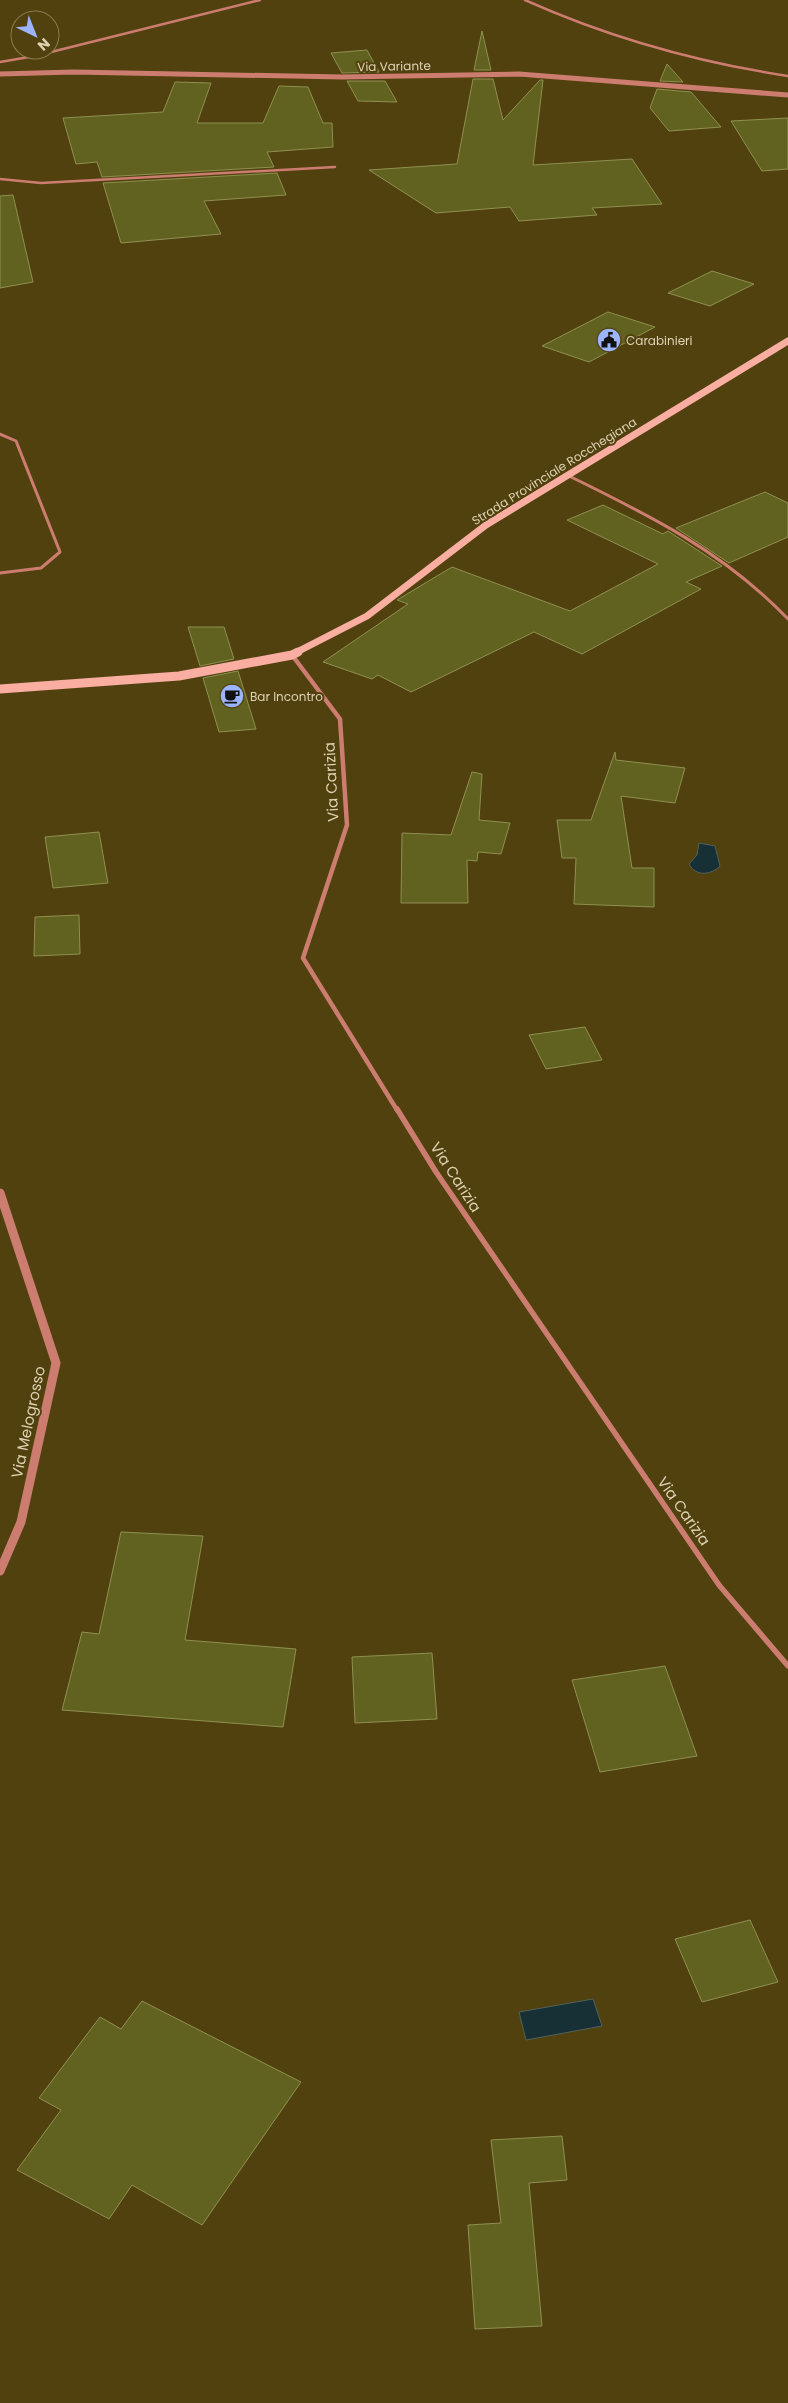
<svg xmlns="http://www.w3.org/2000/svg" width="788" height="2403" viewBox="0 0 788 2403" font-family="Poppins,sans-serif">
  <rect width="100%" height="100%" fill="#51410f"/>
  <g fill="#163035" stroke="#52615b">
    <path d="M 699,843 L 715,846 L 720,866 C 711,875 696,877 689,864 L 697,855 Z"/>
    <path d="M 593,1999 L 602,2026 L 526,2040 L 519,2012 Z"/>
  </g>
  <g fill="#616220" stroke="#8f9050">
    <path d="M 482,31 L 491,70 L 474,70 Z"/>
    <path d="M 367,50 L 379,72 L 342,73 L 331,53 Z"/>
    <path d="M 667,64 L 683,82 L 660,81 Z"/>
    <path d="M 473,79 L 493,79 L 503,120 L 540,80 L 543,80 L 533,165 L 632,159 L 662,204 L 592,208 L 597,215 L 519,221 L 510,207 L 436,213 L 369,170 L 457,164 Z"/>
    <path d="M 347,81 L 385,81 L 397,102 L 358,101 Z"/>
    <path d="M 175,82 L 211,83 L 197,123 L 263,123 L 279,86 L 308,87 L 323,123 L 332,123 L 333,147 L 267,152 L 274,167 L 102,177 L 97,162 L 76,164 L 63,118 L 163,112 Z"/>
    <path d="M 657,89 L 691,92 L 721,127 L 669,131 L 650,108 Z"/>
    <path d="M 788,118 L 788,169 L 762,171 L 731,121 Z"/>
    <path d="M 277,173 L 286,195 L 204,201 L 221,234 L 121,243 L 103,183 Z"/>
    <path d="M 13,195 L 33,282 L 0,288 L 0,196 Z"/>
    <path d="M 712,271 L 754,284 L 710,306 L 668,293 Z"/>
    <path d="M 608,312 L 655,327 L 589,362 L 542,346 Z"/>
    <path d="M 765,492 L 788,503 L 788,537 L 729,563 L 676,528 Z"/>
    <path d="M 603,505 L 663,534 L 668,531 L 722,566 L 686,582 L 701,589 L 582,654 L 534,632 L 411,692 L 378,675 L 372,679 L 323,662 L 408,604 L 397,600 L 452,567 L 570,611 L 658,564 L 567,520 Z"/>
    <path d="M 188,627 L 224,627 L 234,659 L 200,666 Z"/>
    <path d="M 238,671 L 256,729 L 219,732 L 203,678 Z"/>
    <path d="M 615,752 L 616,760 L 685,768 L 675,803 L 621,796 L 632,868 L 654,868 L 654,907 L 574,904 L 576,858 L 562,858 L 557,820 L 591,820 Z"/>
    <path d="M 472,772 L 482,774 L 479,820 L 510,823 L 501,854 L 478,852 L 477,861 L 467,860 L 468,903 L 401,903 L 402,833 L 451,835 Z"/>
    <path d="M 99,832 L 108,883 L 53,888 L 45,837 Z"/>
    <path d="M 79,915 L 80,954 L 34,956 L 35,917 Z"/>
    <path d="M 585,1027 L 602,1060 L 546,1069 L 529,1035 Z"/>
    <path d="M 121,1532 L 203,1536 L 185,1640 L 296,1649 L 283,1727 L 62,1710 L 82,1632 L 99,1634 Z"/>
    <path d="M 432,1653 L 437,1719 L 355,1723 L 352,1657 Z"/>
    <path d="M 665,1666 L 697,1756 L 600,1772 L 572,1680 Z"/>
    <path d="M 750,1920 L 778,1982 L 702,2002 L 675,1939 Z"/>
    <path d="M 142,2001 L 301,2082 L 202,2225 L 132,2185 L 109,2219 L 17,2170 L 61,2110 L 39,2098 L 100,2017 L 121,2029 Z"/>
    <path d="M 562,2136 L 567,2180 L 529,2183 L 542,2326 L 475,2329 L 468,2225 L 501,2223 L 491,2140 Z"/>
  </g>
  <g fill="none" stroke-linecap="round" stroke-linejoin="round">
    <g stroke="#cc7d70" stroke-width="2.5">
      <path d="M 525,0 C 610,38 696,62 788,76"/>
      <path d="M 0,62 L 35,56 L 260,0"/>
      <path d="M 0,179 L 41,183 L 335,167"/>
    </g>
    <g stroke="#cc7d70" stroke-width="3">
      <path d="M 0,434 L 16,441 L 60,552 L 41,568 L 0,573"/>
      <path d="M 567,475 C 649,515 724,552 788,619"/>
    </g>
    <path stroke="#cc7d70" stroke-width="4.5" d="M 292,655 L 340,719 L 347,825 L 303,958 L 397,1110"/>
    <path stroke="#cc7d70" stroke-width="5.5" d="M 397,1109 L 436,1172 L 719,1585 L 788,1666"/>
    <path stroke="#cc7d70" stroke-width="5" d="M 0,74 L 73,72 L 342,77 L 519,74 L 788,95"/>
    <path stroke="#cc7d70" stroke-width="9" d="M 0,1193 L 56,1363 L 21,1522 L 0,1571"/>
    <path stroke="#f9aea1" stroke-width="7" d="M 295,653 L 367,616 L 486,525 L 788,341"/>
    <path stroke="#f9aea1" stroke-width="9" d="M 0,689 L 179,676 L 292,655 L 298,652"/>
  </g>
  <defs>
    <g id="civic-disc" transform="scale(1.25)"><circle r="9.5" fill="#9cb4fd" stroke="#51410f"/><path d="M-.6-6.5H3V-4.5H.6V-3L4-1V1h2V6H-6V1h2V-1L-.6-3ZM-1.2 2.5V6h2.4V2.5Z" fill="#111"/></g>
    <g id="cafe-disc" transform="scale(1.25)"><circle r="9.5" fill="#9cb4fd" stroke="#51410f"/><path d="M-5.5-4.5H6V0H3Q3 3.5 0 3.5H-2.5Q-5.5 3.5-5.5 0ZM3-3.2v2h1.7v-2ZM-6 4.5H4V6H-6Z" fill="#111"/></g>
  </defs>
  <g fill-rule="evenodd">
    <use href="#civic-disc" x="609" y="340"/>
    <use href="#cafe-disc" x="232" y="696"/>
  </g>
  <g text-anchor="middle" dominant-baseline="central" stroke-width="4" stroke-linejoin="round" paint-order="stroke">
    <g font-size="12" fill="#ded2b3" stroke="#51410f">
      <text transform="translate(394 66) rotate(-1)">Via Variante</text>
      <text transform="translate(554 471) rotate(-32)">Strada Provinciale Rocchegiana</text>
    </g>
    <g font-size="12" fill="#ded2b3" stroke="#51410f" text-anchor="start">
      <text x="626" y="340">Carabinieri</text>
      <text x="250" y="696">Bar Incontro</text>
    </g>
    <g font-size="15" fill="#ded2b3" stroke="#51410f">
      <text transform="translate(331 782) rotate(-93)">Via Carizia</text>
      <text transform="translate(456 1177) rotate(57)">Via Carizia</text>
      <text transform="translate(28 1422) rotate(-78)">Via Melogrosso</text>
      <text transform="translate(684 1511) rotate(55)">Via Carizia</text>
    </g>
  </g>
  <g transform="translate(35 35) rotate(137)"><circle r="24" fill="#51410f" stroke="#897b51"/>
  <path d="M0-4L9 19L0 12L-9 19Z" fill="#9cb4fd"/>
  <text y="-8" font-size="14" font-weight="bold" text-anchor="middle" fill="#ded2b3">N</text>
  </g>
</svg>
